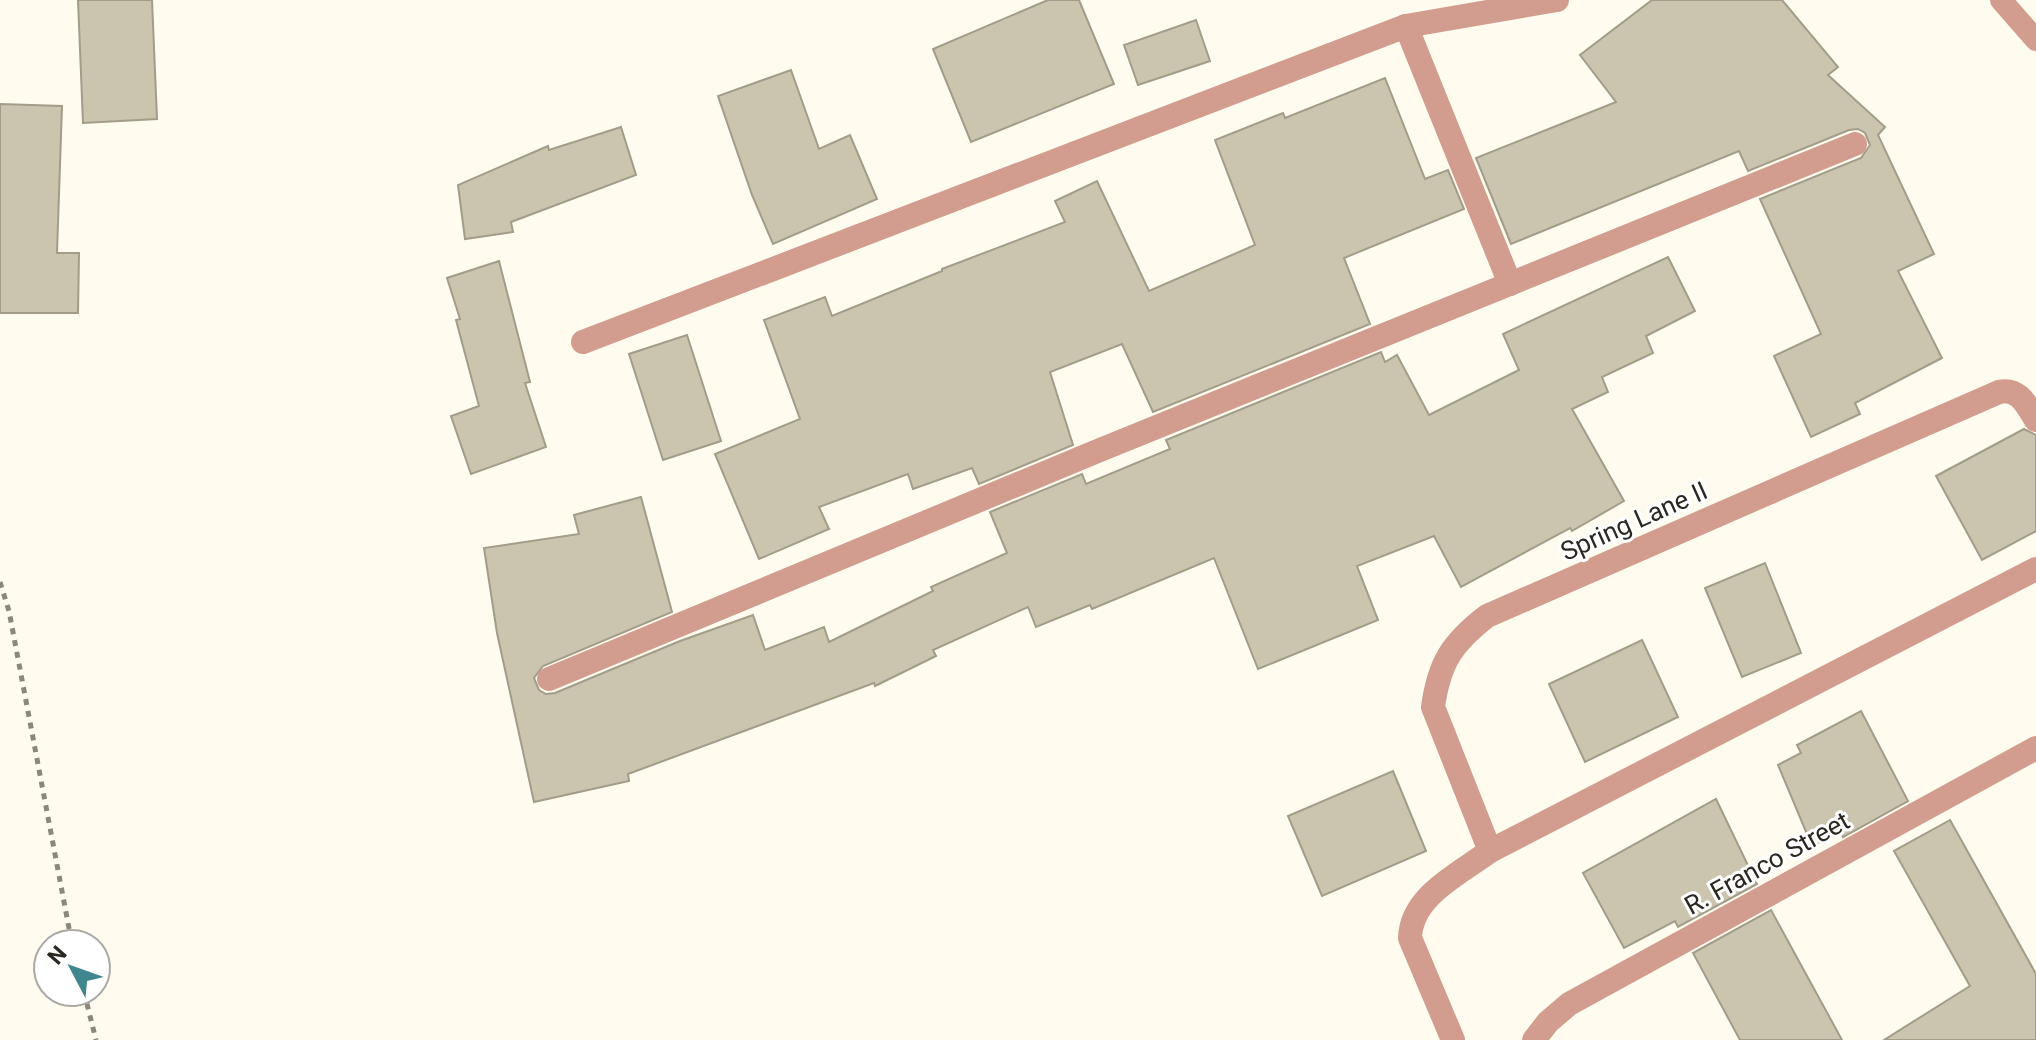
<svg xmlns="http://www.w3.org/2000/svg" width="2036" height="1040" viewBox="0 0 2036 1040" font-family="Roboto,sans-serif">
  <rect width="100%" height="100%" fill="#fffbee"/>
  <g fill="#cbc5b0" stroke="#a29c89" stroke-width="2">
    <path d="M 78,0 L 152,0 L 157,119 L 83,123 Z"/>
    <path d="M 1048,0 L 1079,0 L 1114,84 L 971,142 L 933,49 Z"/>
    <path d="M 1652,0 L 1782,0 L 1838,67 L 1828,75 L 1885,127 L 1878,135 L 1934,254 L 1898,271 L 1942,358 L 1855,403 L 1860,414 L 1811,437 L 1774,356 L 1821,334 L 1760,199 L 1861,158 L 1870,145 L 1865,133 L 1858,129 L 1849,130 L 1748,171 L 1739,151 L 1511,244 L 1476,158 L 1616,102 L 1580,55 Z"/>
    <path d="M 1196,20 L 1210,61 L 1138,85 L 1124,45 Z"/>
    <path d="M 791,70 L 819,149 L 850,135 L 877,199 L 773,244 L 752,195 L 718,96 Z"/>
    <path d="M 1385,78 L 1425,179 L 1448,170 L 1464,209 L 1344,258 L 1370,324 L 1153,412 L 1122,344 L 1050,372 L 1073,445 L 979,484 L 972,468 L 913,489 L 908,474 L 819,507 L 829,529 L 759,559 L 715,454 L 800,419 L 764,320 L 825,297 L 832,316 L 942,271 L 942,269 L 1065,222 L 1055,201 L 1097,181 L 1149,291 L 1255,245 L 1215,140 L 1283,113 L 1285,118 Z"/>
    <path d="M 0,104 L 62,106 L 57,253 L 79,253 L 78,313 L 0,313 Z"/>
    <path d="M 621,127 L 636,175 L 511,222 L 513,232 L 465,239 L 458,185 L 548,146 L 549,150 Z"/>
    <path d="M 1668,257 L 1695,311 L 1646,336 L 1653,353 L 1602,377 L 1608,392 L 1572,409 L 1624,501 L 1572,531 L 1570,528 L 1461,587 L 1434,536 L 1357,566 L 1378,620 L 1258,669 L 1214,558 L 1092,609 L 1090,605 L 1036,627 L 1028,607 L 933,650 L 936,656 L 875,686 L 874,683 L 628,774 L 629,781 L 534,802 L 497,633 L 484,548 L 579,534 L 574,515 L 641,497 L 672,612 L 543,666 L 534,678 L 539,690 L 546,694 L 555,693 L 680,641 L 753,615 L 765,650 L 824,627 L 829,642 L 933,591 L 931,587 L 1007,553 L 990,512 L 1082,474 L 1086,484 L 1170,449 L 1166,440 L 1381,352 L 1385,362 L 1397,355 L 1429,415 L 1519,370 L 1503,334 Z"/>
    <path d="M 499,261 L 530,382 L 525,383 L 546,447 L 471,474 L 451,416 L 479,406 L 456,320 L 460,319 L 447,278 Z"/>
    <path d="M 687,335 L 721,441 L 663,460 L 629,354 Z"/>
    <path d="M 2024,429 L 2036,435 L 2036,531 L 1982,560 L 1936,476 Z"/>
    <path d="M 1765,563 L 1801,653 L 1742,677 L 1705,588 Z"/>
    <path d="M 1642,640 L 1678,717 L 1585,762 L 1549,684 Z"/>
    <path d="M 1861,711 L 1908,801 L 1843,837 L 1840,831 L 1812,846 L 1778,765 L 1801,753 L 1797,745 Z"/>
    <path d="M 1393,771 L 1426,851 L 1322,896 L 1288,816 Z"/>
    <path d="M 1716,799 L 1757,884 L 1678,927 L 1675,921 L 1624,948 L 1583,873 Z"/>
    <path d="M 1950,820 L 2036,974 L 2036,1040 L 1884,1040 L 1970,986 L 1894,851 Z"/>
    <path d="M 1771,910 L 1842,1040 L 1740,1040 L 1693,953 Z"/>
  </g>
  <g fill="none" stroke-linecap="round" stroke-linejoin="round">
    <g stroke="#8a887d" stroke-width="5" stroke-dasharray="6 6" stroke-linecap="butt">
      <path d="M 0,582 L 9,611 L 72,944"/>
      <path d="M 84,992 L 96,1040"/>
    </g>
    <path stroke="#d29d8e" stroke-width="22" d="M 2001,0 L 2036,40"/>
    <g stroke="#d29d8e" stroke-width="24">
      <path d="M 1406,26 L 1510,284"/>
      <path d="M 583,342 L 1406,26 L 1557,0"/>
      <path d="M 549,679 L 1100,450 L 1855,144"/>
      <path d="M 1490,851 L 1433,707 C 1439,663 1452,643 1487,616 L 1999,392 C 2019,387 2027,406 2036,420"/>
      <path d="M 1453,1040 L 1410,938 C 1411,896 1459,874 1490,851 L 2036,569"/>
      <path d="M 1534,1040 L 1548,1022 L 1569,1004 L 2036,748"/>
    </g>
  </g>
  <g text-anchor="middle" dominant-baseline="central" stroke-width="6" stroke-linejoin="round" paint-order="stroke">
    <g font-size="26" fill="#2a2820" stroke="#fff">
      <text transform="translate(1634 521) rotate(-24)">Spring Lane II</text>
      <text transform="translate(1767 863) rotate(-29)">R. Franco Street</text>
    </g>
  </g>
  <g transform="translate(72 968) rotate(311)"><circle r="38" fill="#ffffff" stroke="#aaa9a6" stroke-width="2"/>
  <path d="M0-6L14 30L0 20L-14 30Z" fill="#3f868e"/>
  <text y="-12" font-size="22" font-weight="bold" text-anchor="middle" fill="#2a2820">N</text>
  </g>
</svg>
